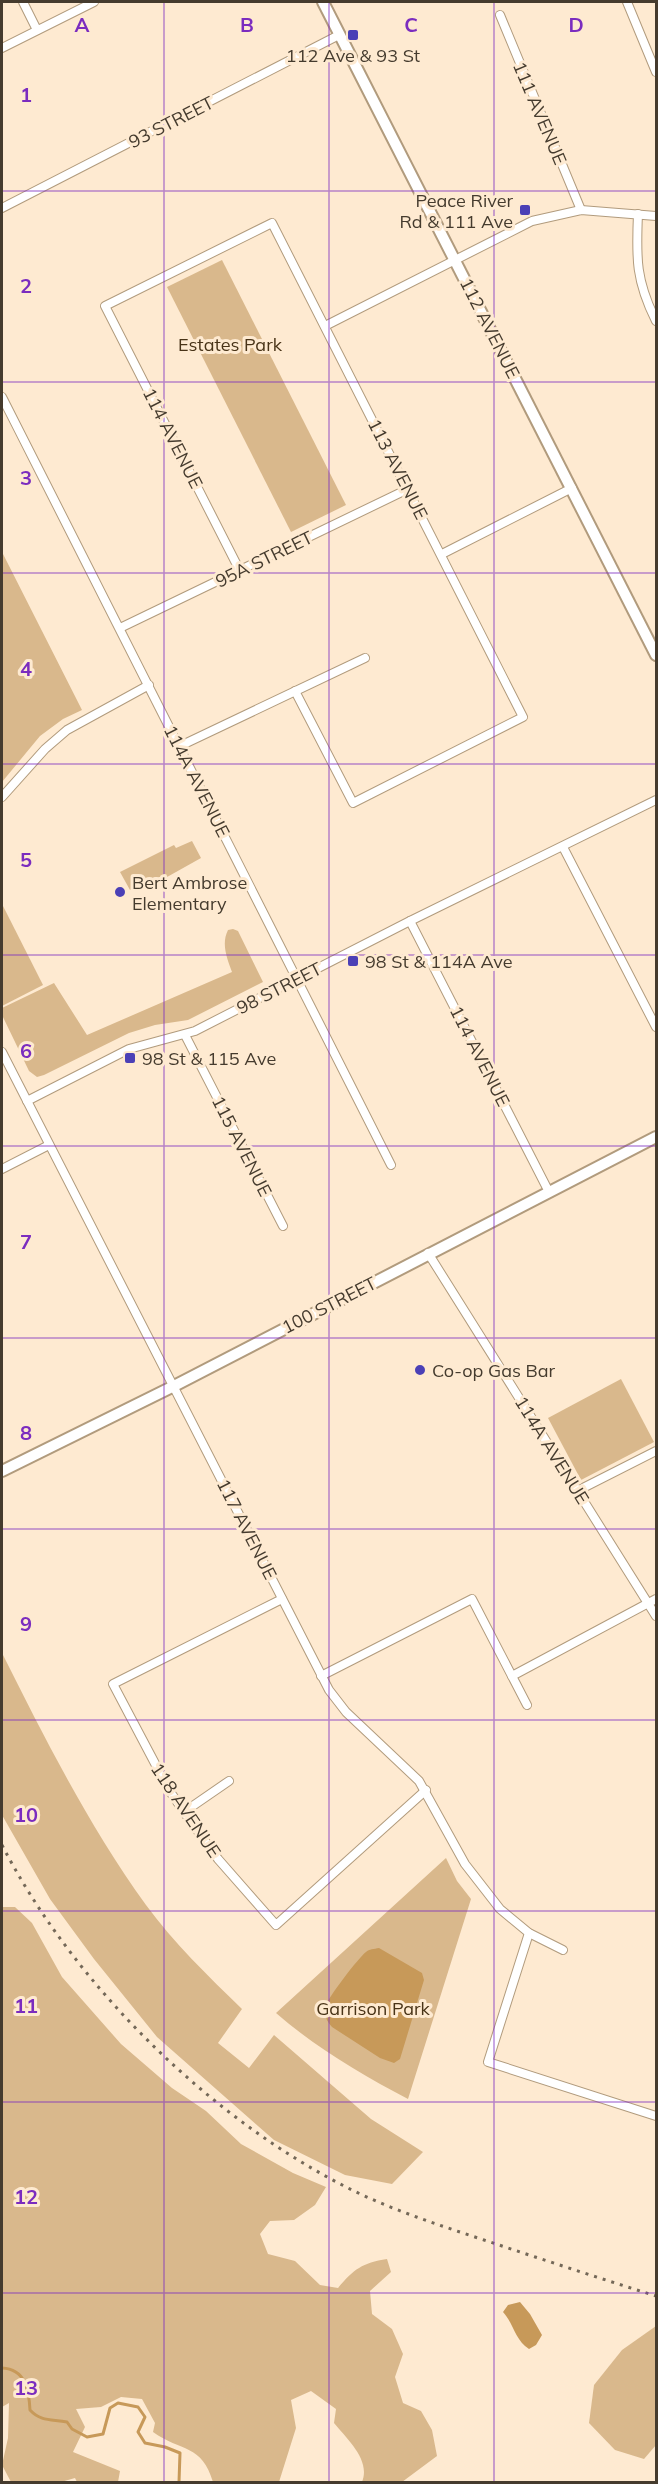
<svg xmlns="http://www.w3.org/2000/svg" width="658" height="2484" viewBox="0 0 658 2484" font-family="Mulish,sans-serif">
  <rect width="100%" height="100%" fill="#feead1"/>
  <g fill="#d9b88c">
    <path d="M 222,260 L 346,505 L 291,532 L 167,287 Z"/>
    <path d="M 2,552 L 82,710 L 63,719 L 40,736 L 2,782 Z"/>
    <path d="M 192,841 L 201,858 L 151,886 L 148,881 L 130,890 L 120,872 L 174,845 L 176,848 Z"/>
    <path d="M 2,904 L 43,985 L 2,1006 Z"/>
    <path d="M 233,929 L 238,931 L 263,982 L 188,1020 L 155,1025 L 129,1033 L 44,1075 L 37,1077 L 29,1071 L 2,1015 L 2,1008 L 54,983 L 87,1035 L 232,972 C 227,958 221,944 228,930 Z"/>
    <path d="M 621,1379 L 654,1442 L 581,1480 L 548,1418 Z"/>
    <path d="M 2,1653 C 45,1739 89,1826 146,1905 C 174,1943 208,1976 242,2009 L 218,2043 L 249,2068 L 274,2035 L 371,2119 L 423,2152 L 392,2184 L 345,2175 L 274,2140 L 157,2037 L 94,1959 L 50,1899 L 2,1815 Z"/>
    <path d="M 446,1858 L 457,1881 L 471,1899 L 408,2099 C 362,2075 315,2047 276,2013 Z"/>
    <path d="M 2,1907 L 15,1907 L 32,1923 L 62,1977 L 121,2044 L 172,2088 L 206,2111 L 241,2144 L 293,2173 L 326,2187 L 315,2205 L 294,2220 L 270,2221 L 260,2234 L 268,2254 L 295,2261 L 320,2285 L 338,2288 C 354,2269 362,2263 387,2259 L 391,2272 L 370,2291 L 372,2314 L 392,2329 L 403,2354 L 395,2377 L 403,2403 L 421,2411 L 432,2430 L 437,2456 L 402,2482 L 362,2482 C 371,2460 347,2439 334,2423 L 336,2409 L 311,2391 L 291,2400 L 296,2428 L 279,2482 L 213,2482 C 202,2444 181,2452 153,2432 L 155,2423 L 142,2399 L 121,2397 L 101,2407 L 76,2409 L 85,2427 L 73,2452 L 120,2471 L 118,2482 L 77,2482 L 75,2478 L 61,2482 L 11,2482 L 2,2465 L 8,2438 L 9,2403 L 2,2407 Z"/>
    <path d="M 656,2326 L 656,2445 L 644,2459 L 615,2450 L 589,2423 L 594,2385 L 622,2350 Z"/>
  </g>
  <g fill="#c79959">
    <path d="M 379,1948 L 422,1973 L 424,1980 L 400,2059 L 394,2063 L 380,2058 L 332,2027 C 326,2021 324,2014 326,2005 C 328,1998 359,1957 366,1952 C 369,1949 374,1949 379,1948 Z"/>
    <path d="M 520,2302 L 530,2314 L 542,2335 L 536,2345 L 529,2349 C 515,2340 514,2324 503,2312 L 508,2305 Z"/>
  </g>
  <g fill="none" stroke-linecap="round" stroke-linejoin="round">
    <path stroke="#c79959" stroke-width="3" d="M 2,2368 C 26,2369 29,2391 30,2410 C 41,2422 52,2419 67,2422 L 72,2429 L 87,2437 L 103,2434 L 110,2408 L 118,2403 L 138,2407 L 145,2417 L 138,2432 L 145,2443 L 165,2447 L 180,2453 L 179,2482"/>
    <g stroke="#b19b7d" stroke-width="10">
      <g id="minor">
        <path d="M 23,2 L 37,30"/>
        <path d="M 627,2 L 656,72"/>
        <path d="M 500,15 L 581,210"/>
        <path d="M 2,48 L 94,2"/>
        <path d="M 2,208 L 339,35"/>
        <path d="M 638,214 C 636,259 636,281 656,321"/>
        <path d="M 325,326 L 532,221 L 581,210 L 656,216"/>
        <path d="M 2,397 L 391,1165"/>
        <path d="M 442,554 L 572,488"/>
        <path d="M 240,571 L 105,306 L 272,223 L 523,717 L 353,803 L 295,691"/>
        <path d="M 120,628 L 408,489"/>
        <path d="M 180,746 L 365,658"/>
        <path d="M 2,797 L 45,749 L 67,730 L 149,685"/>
        <path d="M 563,847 L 656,1027"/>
        <path d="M 410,921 L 549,1192"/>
        <path d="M 185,1035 L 283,1226"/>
        <path d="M 2,1052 L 329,1690 L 346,1712 L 419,1781 L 465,1864 L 500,1909 L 529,1933 L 563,1950"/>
        <path d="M 27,1101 L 129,1049 L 195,1031 L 410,921 L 656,800"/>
        <path d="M 2,1169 L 49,1145"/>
        <path d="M 428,1253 L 656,1616"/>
        <path d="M 577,1491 L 656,1451"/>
        <path d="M 282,1599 L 113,1684 L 169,1790 L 184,1812 L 218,1859 L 276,1925 L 426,1790"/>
        <path d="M 321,1676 L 472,1599 L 527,1705"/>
        <path d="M 512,1676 L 656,1599"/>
        <path d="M 184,1812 L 229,1781"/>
        <path d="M 529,1933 L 488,2062 L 656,2116"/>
      </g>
    </g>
    <g stroke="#b19b7d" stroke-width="14">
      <path id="tertiary" d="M 323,2 L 656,655"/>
    </g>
    <g stroke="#b19b7d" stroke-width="14">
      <path id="secondary" d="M 2,1471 L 174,1386 L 656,1137"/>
    </g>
    <use href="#minor" stroke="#fff" stroke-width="8"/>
    <use href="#tertiary" stroke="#fff" stroke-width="10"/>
    <use href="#secondary" stroke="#fff" stroke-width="10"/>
    <path stroke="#746858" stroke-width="3" stroke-dasharray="3 6" stroke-linecap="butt" d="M 2,1845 C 74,1985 211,2120 352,2190 C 395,2211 439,2225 484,2240 C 541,2259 599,2278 656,2296"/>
  </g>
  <path fill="none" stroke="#7b2cbf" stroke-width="1.5" stroke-opacity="0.55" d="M 164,2 L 164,2482M 329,2 L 329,2482M 494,2 L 494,2482M 2,191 L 656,191M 2,382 L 656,382M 2,573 L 656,573M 2,764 L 656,764M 2,955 L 656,955M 2,1146 L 656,1146M 2,1338 L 656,1338M 2,1529 L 656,1529M 2,1720 L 656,1720M 2,1911 L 656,1911M 2,2102 L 656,2102M 2,2293 L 656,2293"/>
  <g fill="#4b40b6" stroke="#feead1" stroke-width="2">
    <rect x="347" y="29" width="12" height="12" rx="3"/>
    <rect x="519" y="204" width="12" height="12" rx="3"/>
    <circle cx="120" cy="892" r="6"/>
    <rect x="347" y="955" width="12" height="12" rx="3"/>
    <rect x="124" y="1052" width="12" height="12" rx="3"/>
    <circle cx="420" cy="1370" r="6"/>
  </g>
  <g text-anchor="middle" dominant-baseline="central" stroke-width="6" stroke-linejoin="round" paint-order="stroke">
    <g font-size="18" fill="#453b2e" stroke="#feead1" text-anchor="start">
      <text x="353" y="55" text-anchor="middle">112 Ave &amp; 93 St</text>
      <text x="513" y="200" text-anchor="end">Peace River<tspan x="513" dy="21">Rd &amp; 111 Ave</tspan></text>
      <text x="132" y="882">Bert Ambrose<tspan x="132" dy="21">Elementary</tspan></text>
      <text x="365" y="961">98 St &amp; 114A Ave</text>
      <text x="142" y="1058">98 St &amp; 115 Ave</text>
      <text x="432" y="1370">Co-op Gas Bar</text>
    </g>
    <g font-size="18" fill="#453b2e" stroke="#feead1">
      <text transform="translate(540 113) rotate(67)">111 AVENUE</text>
      <text transform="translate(171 122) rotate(-27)">93 STREET</text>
      <text transform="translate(490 328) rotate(63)">112 AVENUE</text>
      <text transform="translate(173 438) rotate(63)">114 AVENUE</text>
      <text transform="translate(398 469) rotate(63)">113 AVENUE</text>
      <text transform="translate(264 559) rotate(-26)">95A STREET</text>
      <text transform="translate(197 781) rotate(63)">114A AVENUE</text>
      <text transform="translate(279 988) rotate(-27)">98 STREET</text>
      <text transform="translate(480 1056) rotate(63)">114 AVENUE</text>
      <text transform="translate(242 1146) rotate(63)">115 AVENUE</text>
      <text transform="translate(329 1305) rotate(-27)">100 STREET</text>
      <text transform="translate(552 1450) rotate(58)">114A AVENUE</text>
      <text transform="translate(247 1529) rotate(63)">117 AVENUE</text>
      <text transform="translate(186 1810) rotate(56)">118 AVENUE</text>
    </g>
    <g font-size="18" fill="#483317" stroke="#feead1">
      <text x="230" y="344">Estates Park</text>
      <text x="373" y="2008">Garrison Park</text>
    </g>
  </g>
  <g font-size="20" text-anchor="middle" font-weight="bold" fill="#7b2cbf" stroke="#feead1" stroke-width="6" stroke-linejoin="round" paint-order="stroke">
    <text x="82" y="32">A</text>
    <text x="247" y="32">B</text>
    <text x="411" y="32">C</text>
    <text x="576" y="32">D</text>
    <text x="26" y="102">1</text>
    <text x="26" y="293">2</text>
    <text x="26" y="485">3</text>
    <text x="26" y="676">4</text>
    <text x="26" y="867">5</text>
    <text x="26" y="1058">6</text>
    <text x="26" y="1249">7</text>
    <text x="26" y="1440">8</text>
    <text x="26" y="1631">9</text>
    <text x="26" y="1822">10</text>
    <text x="26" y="2013">11</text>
    <text x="26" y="2204">12</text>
    <text x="26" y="2395">13</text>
  </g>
  <rect width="658" height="2484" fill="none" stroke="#453b2e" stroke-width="6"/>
</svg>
